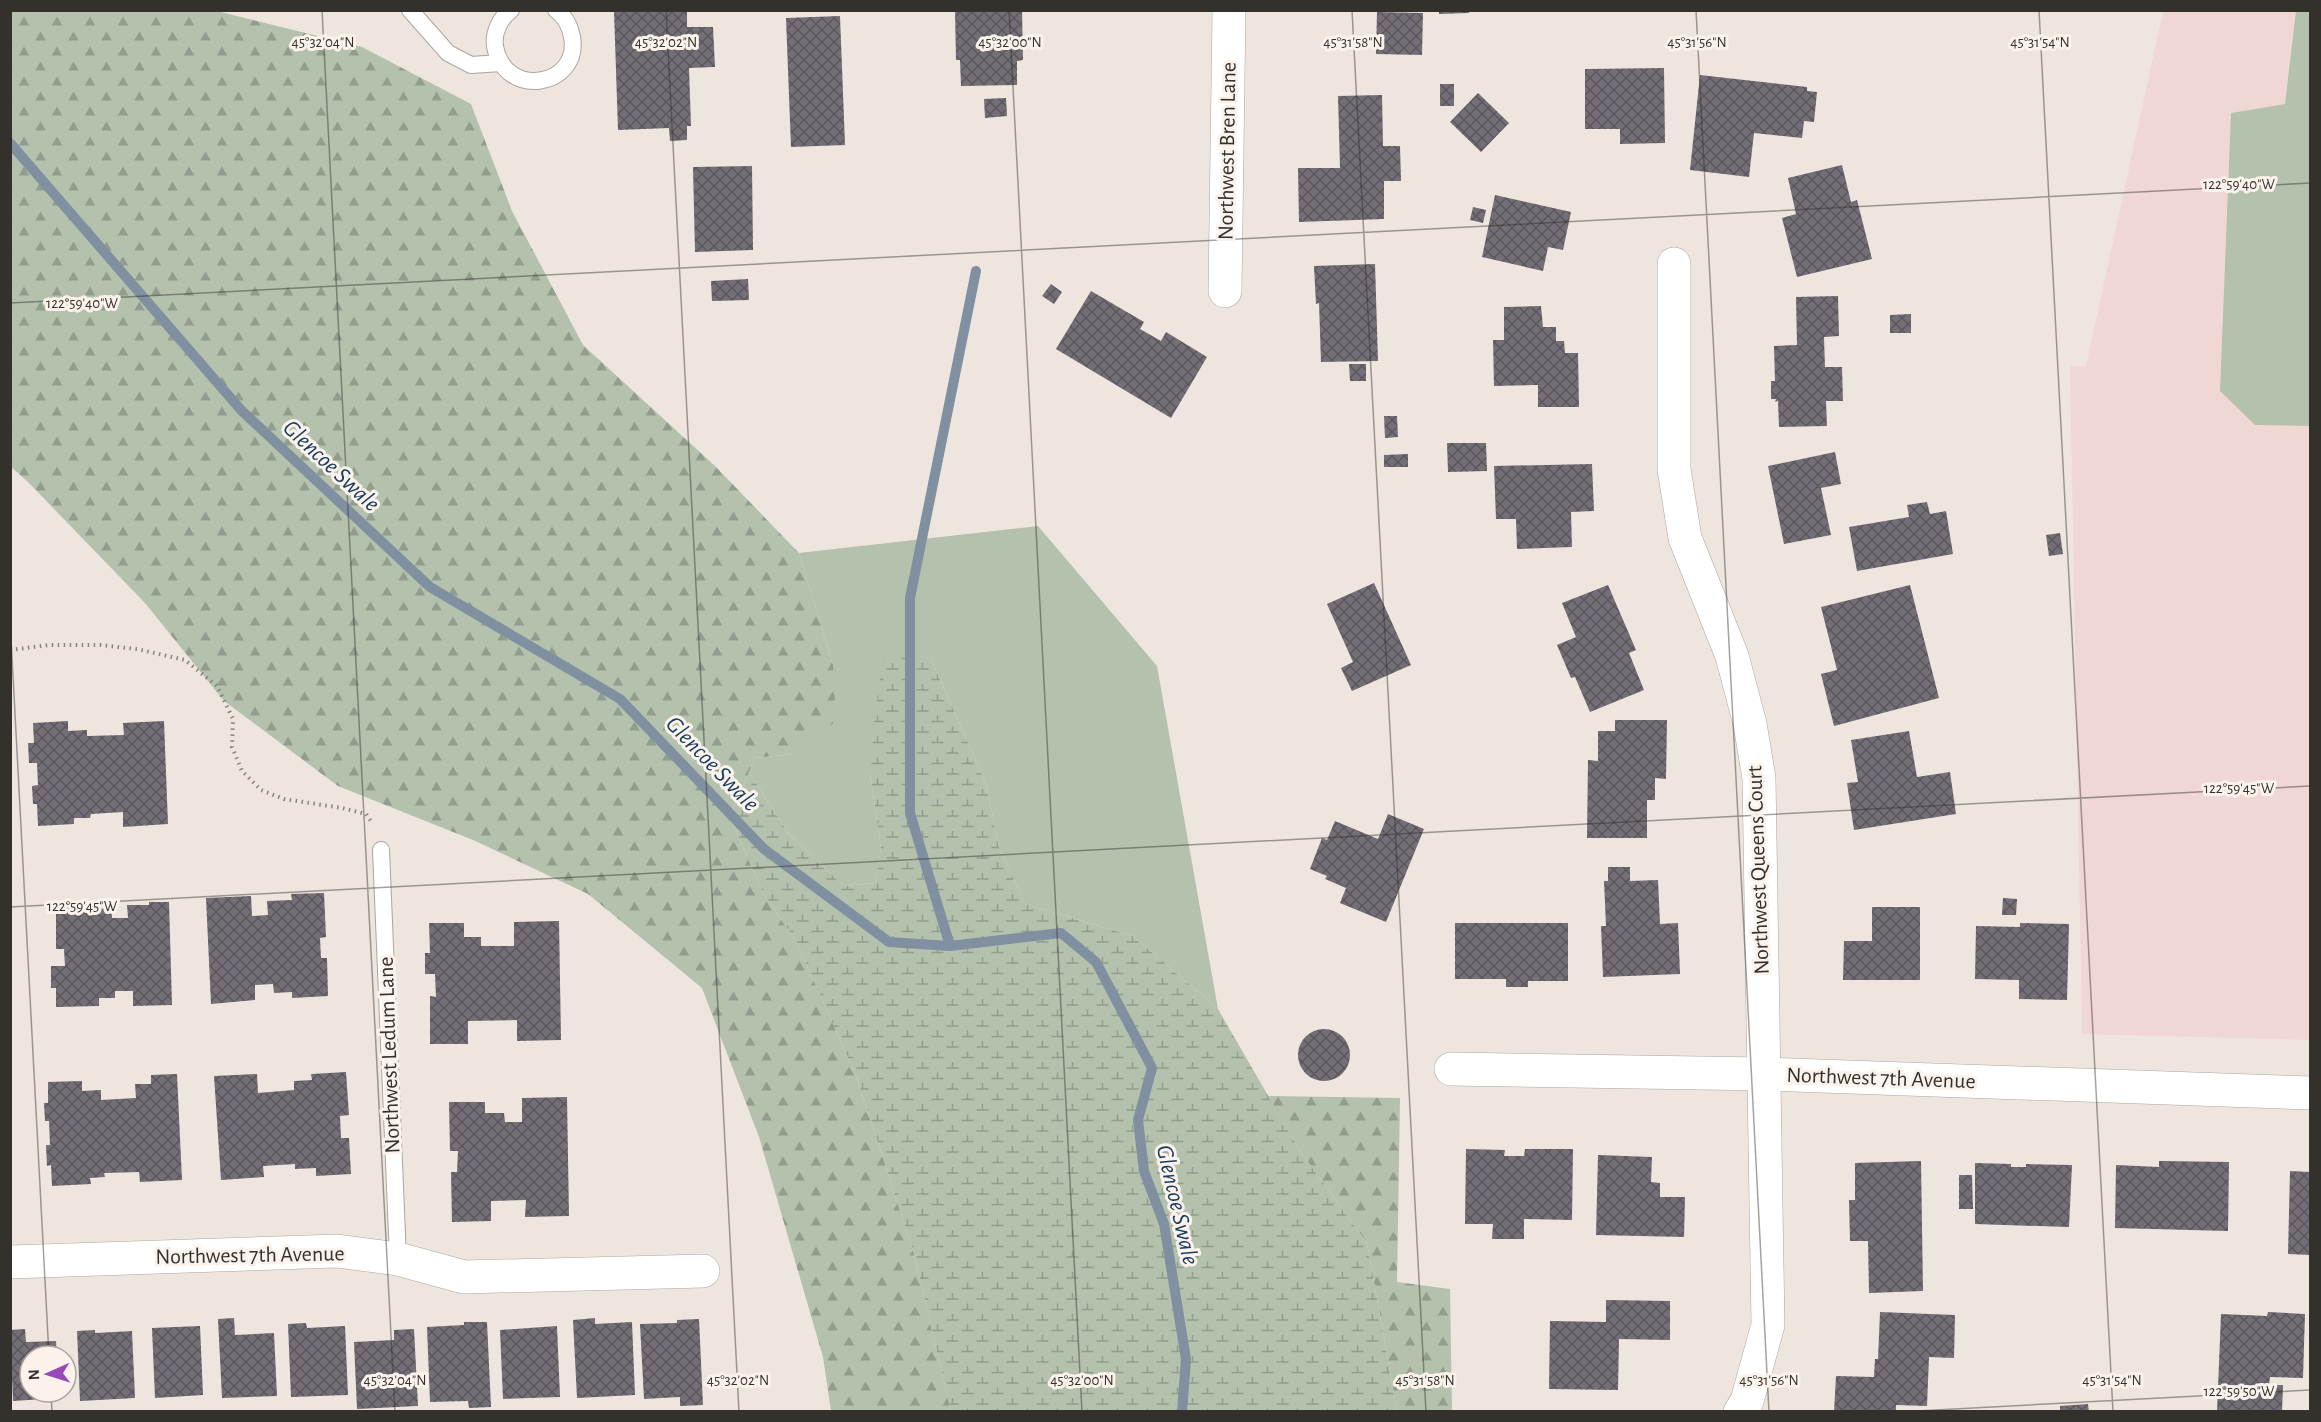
<svg xmlns="http://www.w3.org/2000/svg" width="2321" height="1422" viewBox="0 0 2321 1422" font-family="'Alegreya Sans',sans-serif">
  <defs>
    <pattern id="forest-firs" width="22" height="20" patternUnits="userSpaceOnUse" patternTransform="scale(1.5)"><rect width="22" height="20" fill="#b3c1ad"/><path d="M5 1l3.5 6h-7zM16 11l3.5 6h-7z" fill="#929d8d"/></pattern>
    <pattern id="wetland-marsh" width="20" height="14" patternUnits="userSpaceOnUse" patternTransform="scale(1.5)"><rect width="20" height="14" fill="#b3c1ad"/><path d="M1 5h8M5 5V1M11 12h8M15 12V8" fill="none" stroke="#929d8d"/></pattern>
    <pattern id="building-cross-hatch" width="8" height="8" patternUnits="userSpaceOnUse" patternTransform="scale(1.5)"><rect width="8" height="8" fill="#746e76"/><path d="M0 0l8 8M0 8l8-8" fill="none" stroke="#5b565c"/></pattern>
  </defs>
  <rect width="100%" height="100%" fill="#eee6de"/>
  <path fill="#f1d7d4" d="M 2163,11 L 2310,11 L 2310,1040 L 2082,1034 L 2070,366 L 2086,366 Z"/>
  <g fill="#b3c1ad">
    <path d="M 2296,11 L 2310,11 L 2310,426 L 2255,425 L 2220,391 L 2231,113 L 2285,104 Z"/>
    <path d="M 1038,526 L 1157,666 L 1218,1009 L 1133,936 L 1025,904 L 999,847 L 986,784 L 932,661 L 910,649 L 870,773 L 881,848 L 875,883 L 844,886 L 788,833 L 749,772 L 755,758 L 795,754 L 833,665 L 799,553 Z"/>
  </g>
  <g fill="url(#forest-firs)">
    <path d="M 10,11 L 217,11 L 362,47 L 471,104 L 512,211 L 583,345 L 715,466 L 799,553 L 833,665 L 836,721 L 795,754 L 755,758 L 730,817 L 763,893 L 796,941 L 857,1078 L 913,1250 L 951,1411 L 831,1411 L 823,1357 L 759,1137 L 702,988 L 588,894 L 473,840 L 338,786 L 224,701 L 145,603 L 27,481 L 11,467 Z"/>
    <path d="M 1268,1096 L 1400,1098 L 1397,1282 L 1450,1289 L 1452,1411 L 1397,1411 L 1367,1243 L 1300,1151 Z"/>
  </g>
  <path fill="url(#wetland-marsh)" d="M 910,648 L 932,661 L 986,784 L 999,847 L 1025,904 L 1133,936 L 1218,1009 L 1300,1151 L 1367,1243 L 1397,1411 L 951,1411 L 913,1250 L 857,1078 L 796,941 L 763,893 L 730,817 L 749,772 L 788,833 L 844,886 L 875,883 L 881,848 L 870,773 L 875,714 L 883,658 Z"/>
  <g fill="none" stroke-linecap="round" stroke-linejoin="round">
    <g stroke="#8090a0" stroke-width="10">
      <path d="M 10,143 L 241,410 L 430,587 L 620,699 L 764,849 L 889,942 L 950,946 L 1061,933 L 1096,962 L 1152,1068 L 1138,1120 L 1144,1171 L 1164,1224 L 1186,1359 L 1182,1412"/>
      <path d="M 950,946 L 910,813 L 910,598 L 976,271"/>
    </g>
  </g>
  <g fill="url(#building-cross-hatch)">
    <path d="M 687,10 L 687,27 L 713,27 L 715,67 L 689,68 L 691,126 L 687,126 L 687,140 L 670,141 L 669,128 L 618,130 L 614,11 Z"/>
    <path d="M 955,10 L 1022,10 L 1023,60 L 1017,61 L 1017,85 L 961,86 L 960,60 L 956,60 Z"/>
    <path d="M 1439,10 L 1469,10 L 1469,13 L 1439,14 Z"/>
    <path d="M 1377,12 L 1423,13 L 1422,55 L 1376,54 Z"/>
    <path d="M 840,16 L 845,145 L 791,147 L 786,18 Z"/>
    <path d="M 1664,68 L 1665,143 L 1620,144 L 1620,129 L 1585,129 L 1585,69 Z"/>
    <path d="M 1700,75 L 1807,87 L 1807,91 L 1817,92 L 1814,122 L 1804,121 L 1802,138 L 1754,133 L 1749,177 L 1690,170 Z"/>
    <rect x="1440" y="84" width="14" height="22"/>
    <path d="M 1478,93 L 1509,123 L 1481,152 L 1450,122 Z"/>
    <path d="M 1382,95 L 1383,146 L 1400,146 L 1401,181 L 1384,181 L 1384,219 L 1299,222 L 1298,168 L 1340,168 L 1338,96 Z"/>
    <path d="M 1006,98 L 1007,116 L 985,118 L 984,99 Z"/>
    <path d="M 1842,165 L 1851,202 L 1857,200 L 1872,259 L 1797,277 L 1782,218 L 1796,214 L 1788,178 Z"/>
    <path d="M 752,166 L 753,250 L 695,252 L 693,167 Z"/>
    <path d="M 1495,195 L 1571,212 L 1563,250 L 1548,247 L 1543,271 L 1482,257 Z"/>
    <path d="M 1473,207 L 1486,210 L 1483,223 L 1470,220 Z"/>
    <path d="M 1375,264 L 1378,361 L 1321,362 L 1319,303 L 1316,304 L 1314,266 Z"/>
    <path d="M 748,279 L 749,300 L 712,301 L 711,281 Z"/>
    <path d="M 1051,284 L 1062,292 L 1054,304 L 1042,296 Z"/>
    <path d="M 1091,291 L 1144,322 L 1140,329 L 1161,341 L 1166,332 L 1207,357 L 1171,418 L 1056,349 Z"/>
    <path d="M 1838,296 L 1839,336 L 1824,337 L 1825,367 L 1842,367 L 1843,401 L 1826,401 L 1827,426 L 1779,427 L 1778,401 L 1775,402 L 1776,399 L 1771,399 L 1771,381 L 1775,381 L 1774,346 L 1797,345 L 1796,297 Z"/>
    <path d="M 1541,306 L 1543,327 L 1556,327 L 1556,341 L 1564,341 L 1565,353 L 1578,353 L 1579,407 L 1538,407 L 1538,385 L 1494,386 L 1493,340 L 1504,340 L 1504,307 Z"/>
    <path d="M 1911,314 L 1911,333 L 1890,333 L 1890,315 Z"/>
    <path d="M 1349,364 L 1366,364 L 1366,381 L 1350,381 Z"/>
    <path d="M 1384,416 L 1397,416 L 1398,437 L 1385,438 Z"/>
    <path d="M 1447,443 L 1486,443 L 1487,471 L 1448,472 Z"/>
    <path d="M 1835,452 L 1841,484 L 1821,488 L 1831,535 L 1784,544 L 1768,466 Z"/>
    <path d="M 1408,454 L 1408,467 L 1384,467 L 1384,455 Z"/>
    <path d="M 1592,464 L 1594,511 L 1571,512 L 1572,547 L 1517,549 L 1516,519 L 1496,519 L 1494,466 Z"/>
    <path d="M 1927,502 L 1930,514 L 1946,511 L 1953,554 L 1857,571 L 1849,527 L 1909,517 L 1907,505 Z"/>
    <path d="M 2060,533 L 2063,554 L 2049,556 L 2046,535 Z"/>
    <path d="M 1374,583 L 1411,665 L 1352,691 L 1341,668 L 1353,662 L 1327,604 Z"/>
    <path d="M 1608,585 L 1636,650 L 1629,653 L 1644,690 L 1590,712 L 1575,677 L 1571,678 L 1557,645 L 1576,637 L 1562,603 Z"/>
    <path d="M 1910,585 L 1939,698 L 1834,726 L 1821,674 L 1837,670 L 1821,607 Z"/>
    <path d="M 1615,720 L 1667,720 L 1666,779 L 1655,778 L 1655,800 L 1647,800 L 1647,838 L 1587,838 L 1588,760 L 1598,761 L 1598,731 L 1615,731 Z"/>
    <path d="M 68,721 L 68,731 L 87,730 L 87,736 L 124,735 L 123,723 L 164,721 L 168,824 L 123,827 L 123,812 L 91,814 L 90,818 L 74,818 L 74,824 L 38,826 L 37,804 L 33,804 L 32,786 L 38,785 L 37,763 L 29,763 L 28,743 L 34,743 L 33,723 Z"/>
    <path d="M 1909,731 L 1917,777 L 1950,772 L 1956,814 L 1854,830 L 1847,783 L 1858,782 L 1851,740 Z"/>
    <path d="M 1388,814 L 1424,829 L 1386,922 L 1340,903 L 1346,888 L 1325,879 L 1327,876 L 1310,869 L 1322,838 L 1327,840 L 1335,821 L 1378,839 Z"/>
    <path d="M 1608,867 L 1630,867 L 1630,881 L 1658,880 L 1660,924 L 1678,923 L 1680,974 L 1603,977 L 1601,926 L 1606,926 L 1604,881 L 1608,881 Z"/>
    <path d="M 324,893 L 326,937 L 320,938 L 321,958 L 327,958 L 328,996 L 292,998 L 292,992 L 274,993 L 273,984 L 255,985 L 255,1000 L 211,1004 L 206,898 L 251,896 L 252,916 L 268,915 L 267,901 L 292,900 L 291,894 Z"/>
    <path d="M 2003,898 L 2017,899 L 2016,915 L 2002,915 Z"/>
    <path d="M 149,902 L 169,902 L 172,1005 L 133,1006 L 133,991 L 115,991 L 115,998 L 99,998 L 99,1006 L 56,1007 L 56,988 L 51,988 L 51,966 L 65,966 L 64,949 L 56,949 L 56,905 L 90,904 L 91,909 L 111,908 L 112,918 L 128,918 L 127,905 L 149,905 Z"/>
    <path d="M 1872,907 L 1920,907 L 1920,980 L 1843,980 L 1844,941 L 1872,941 Z"/>
    <path d="M 559,921 L 561,1040 L 517,1041 L 517,1020 L 468,1021 L 468,1044 L 430,1044 L 430,996 L 436,997 L 435,974 L 425,974 L 425,953 L 430,953 L 429,923 L 464,923 L 464,937 L 481,937 L 481,946 L 514,946 L 514,922 Z"/>
    <path d="M 1455,923 L 1568,923 L 1568,981 L 1528,981 L 1528,987 L 1506,987 L 1506,979 L 1455,979 Z"/>
    <path d="M 2020,923 L 2069,924 L 2067,1000 L 2019,999 L 2019,980 L 1975,979 L 1976,926 L 2020,927 Z"/>
    <circle cx="1324" cy="1055" r="26"/>
    <path d="M 346,1072 L 349,1115 L 340,1116 L 341,1138 L 349,1138 L 351,1174 L 316,1176 L 316,1168 L 295,1169 L 295,1164 L 263,1166 L 264,1177 L 221,1180 L 214,1076 L 257,1074 L 258,1093 L 294,1090 L 294,1081 L 312,1080 L 311,1074 Z"/>
    <path d="M 177,1074 L 182,1180 L 140,1182 L 139,1172 L 104,1173 L 105,1177 L 90,1178 L 91,1184 L 52,1186 L 51,1165 L 47,1166 L 46,1145 L 50,1145 L 49,1121 L 45,1121 L 44,1103 L 48,1103 L 48,1082 L 82,1081 L 82,1091 L 101,1090 L 101,1100 L 136,1098 L 135,1084 L 151,1084 L 151,1075 Z"/>
    <path d="M 567,1097 L 569,1216 L 525,1217 L 526,1200 L 491,1201 L 491,1221 L 452,1222 L 451,1172 L 457,1172 L 458,1151 L 450,1151 L 449,1102 L 485,1102 L 485,1113 L 504,1113 L 505,1122 L 522,1122 L 522,1098 Z"/>
    <path d="M 1466,1149 L 1505,1150 L 1504,1156 L 1524,1156 L 1525,1149 L 1573,1149 L 1572,1220 L 1524,1219 L 1524,1239 L 1492,1239 L 1493,1224 L 1465,1224 Z"/>
    <path d="M 1598,1155 L 1652,1157 L 1651,1182 L 1660,1183 L 1660,1197 L 1685,1197 L 1684,1237 L 1596,1235 Z"/>
    <path d="M 1921,1161 L 1923,1291 L 1869,1293 L 1868,1241 L 1850,1241 L 1849,1200 L 1855,1200 L 1855,1163 Z"/>
    <path d="M 2159,1161 L 2229,1162 L 2228,1231 L 2115,1228 L 2116,1165 L 2159,1167 Z"/>
    <path d="M 1975,1163 L 2011,1164 L 2011,1167 L 2026,1167 L 2026,1164 L 2072,1165 L 2069,1227 L 1975,1224 Z"/>
    <path d="M 2290,1171 L 2310,1172 L 2310,1255 L 2288,1254 Z"/>
    <path d="M 1959,1175 L 1972,1175 L 1973,1209 L 1959,1209 Z"/>
    <path d="M 1606,1300 L 1670,1301 L 1670,1340 L 1619,1339 L 1618,1390 L 1549,1389 L 1550,1321 L 1606,1322 Z"/>
    <path d="M 1880,1312 L 1955,1315 L 1954,1358 L 1929,1357 L 1927,1406 L 1896,1405 L 1896,1412 L 1834,1412 L 1836,1376 L 1874,1377 L 1875,1359 L 1878,1359 Z"/>
    <path d="M 2268,1312 L 2305,1314 L 2303,1378 L 2270,1377 L 2269,1385 L 2283,1385 L 2282,1412 L 2217,1412 L 2221,1314 L 2267,1316 Z"/>
    <path d="M 234,1318 L 235,1335 L 274,1333 L 277,1396 L 222,1398 L 218,1319 Z"/>
    <path d="M 595,1318 L 595,1324 L 632,1322 L 635,1395 L 577,1398 L 573,1320 Z"/>
    <path d="M 699,1319 L 703,1405 L 680,1406 L 680,1397 L 644,1399 L 640,1324 L 677,1323 L 677,1320 Z"/>
    <path d="M 464,1322 L 487,1322 L 491,1407 L 469,1408 L 468,1401 L 430,1402 L 427,1327 L 464,1325 Z"/>
    <path d="M 306,1323 L 307,1328 L 345,1326 L 348,1395 L 291,1397 L 288,1324 Z"/>
    <path d="M 200,1326 L 203,1395 L 155,1398 L 152,1328 Z"/>
    <path d="M 557,1326 L 560,1397 L 503,1399 L 500,1330 Z"/>
    <path d="M 25,1329 L 26,1342 L 56,1341 L 57,1356 L 30,1356 L 30,1392 L 59,1392 L 59,1398 L 13,1401 L 10,1330 Z"/>
    <path d="M 414,1329 L 418,1406 L 357,1409 L 354,1342 L 394,1340 L 394,1330 Z"/>
    <path d="M 95,1330 L 95,1333 L 132,1331 L 135,1398 L 80,1401 L 77,1331 Z"/>
    <path d="M 2088,1404 L 2089,1412 L 2060,1412 L 2060,1406 Z"/>
  </g>
  <g fill="none" stroke-linecap="round" stroke-linejoin="round">
    <g stroke="#aca59d" stroke-width="18">
      <g id="lane">
        <path d="M 410,10 L 448,53 L 471,65 L 501,63"/>
        <path d="M 511,10 C 500,18 493,33 495,46 C 504,100 581,87 572,37 C 570,26 566,17 556,10"/>
        <path d="M 381,850 L 398,1259"/>
      </g>
    </g>
    <g stroke="#aca59d" stroke-width="34">
      <g id="street">
        <path d="M 1674,264 L 1674,469 L 1685,538 L 1732,656 L 1750,724 L 1759,778 L 1768,1325 L 1747,1401 L 1740,1412"/>
        <path d="M 1225,291 L 1229,10"/>
        <path d="M 1451,1069 L 1764,1074 L 2310,1093"/>
        <path d="M 10,1262 L 337,1251 L 398,1259 L 464,1277 L 703,1271"/>
      </g>
    </g>
    <path stroke="#88837d" stroke-width="4" stroke-dasharray="1.5 4.5" stroke-linecap="butt" d="M 10,650 L 49,645 L 100,645 L 137,649 L 185,660 L 217,686 L 233,719 L 232,747 L 242,771 L 261,790 L 284,799 L 342,808 L 366,814 L 373,824"/>
    <use href="#lane" stroke="#fff" stroke-width="16"/>
    <use href="#street" stroke="#fff" stroke-width="33"/>
  </g>
  <path fill="none" stroke="#34312d" stroke-width="1.5" stroke-opacity="0.45" d="M 322,10 L 395,1412M 666,10 L 739,1412M 1009,10 L 1082,1412M 1352,10 L 1426,1412M 1696,10 L 1769,1412M 2039,10 L 2113,1412M 10,303 L 2310,183M 10,619 L 49,1356M 10,907 L 2310,786M 51,1392 L 52,1412M 1898,1412 L 2310,1390"/>
  <g text-anchor="middle" dominant-baseline="central" stroke-width="6" stroke-linejoin="round" paint-order="stroke">
    <g font-size="22" fill="#34312d" stroke="#fbf3eb">
      <text transform="translate(1227 151) rotate(-89)">Northwest Bren Lane</text>
      <text transform="translate(1758 870) rotate(-92)">Northwest Queens Court</text>
      <text transform="translate(389 1055) rotate(-92)">Northwest Ledum Lane</text>
      <text transform="translate(1881 1078) rotate(2)">Northwest 7th Avenue</text>
      <text transform="translate(250 1255) rotate(-1)">Northwest 7th Avenue</text>
    </g>
    <g font-size="24" font-style="italic" fill="#173d60" stroke="#fbf3eb">
      <text transform="translate(331 466) rotate(43)">Glencoe Swale</text>
      <text transform="translate(712 764) rotate(46)">Glencoe Swale</text>
      <text transform="translate(1177 1205) rotate(77)">Glencoe Swale</text>
    </g>
  </g>
  <g font-size="15" text-anchor="middle" fill="#34312d" stroke="#fbf3eb" stroke-width="6" stroke-linejoin="round" paint-order="stroke">
    <text x="323" y="47">45°32'04"N</text>
    <text x="666" y="47">45°32'02"N</text>
    <text x="1010" y="47">45°32'00"N</text>
    <text x="1353" y="47">45°31'58"N</text>
    <text x="1697" y="47">45°31'56"N</text>
    <text x="2040" y="47">45°31'54"N</text>
    <text x="2239" y="189">122°59'40"W</text>
    <text x="82" y="308">122°59'40"W</text>
    <text x="2239" y="793">122°59'45"W</text>
    <text x="82" y="911">122°59'45"W</text>
    <text x="395" y="1385">45°32'04"N</text>
    <text x="738" y="1385">45°32'02"N</text>
    <text x="1082" y="1385">45°32'00"N</text>
    <text x="1425" y="1385">45°31'58"N</text>
    <text x="1769" y="1385">45°31'56"N</text>
    <text x="2112" y="1385">45°31'54"N</text>
    <text x="2239" y="1396">122°59'50"W</text>
  </g>
  <rect width="2321" height="1422" fill="none" stroke="#34312d" stroke-width="24"/>
  <g transform="translate(48 1374) rotate(267)"><circle r="28" fill="#fbf3eb" stroke="#aba59f" stroke-width="1.5"/>
  <path d="M0-4.5L10 22L0 15L-10 22Z" fill="#9848b8"/>
  <text y="-9" font-size="16" font-weight="bold" text-anchor="middle" fill="#34312d">N</text>
  </g>
</svg>
